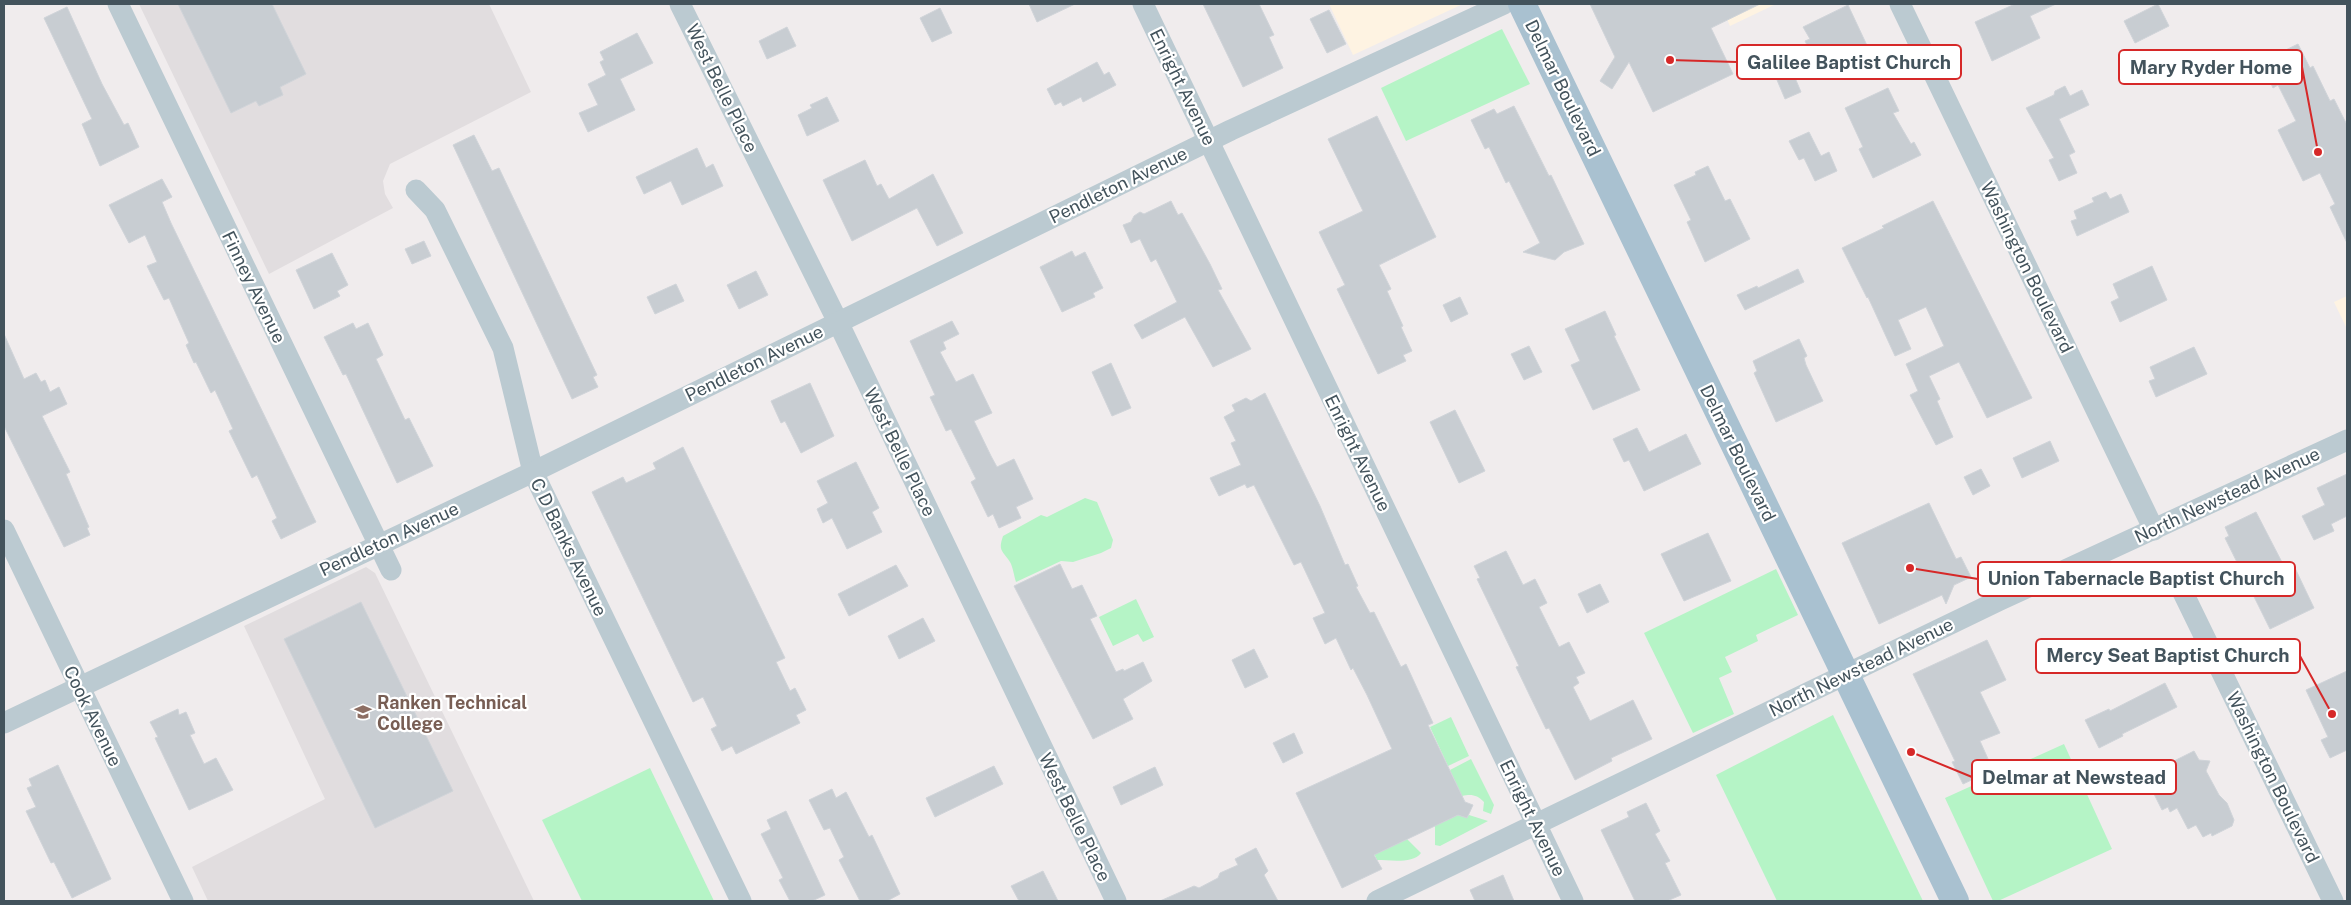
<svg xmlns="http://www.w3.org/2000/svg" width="2351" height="905" viewBox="0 0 2351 905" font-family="'Public Sans',sans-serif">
  <rect width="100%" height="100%" fill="#f0eced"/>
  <g fill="#fef3e2">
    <path d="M 1329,4 L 1463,4 L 1353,55 Z"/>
    <path d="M 1720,4 L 1776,4 L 1730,26 Z"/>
    <path d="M 2347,296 L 2347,329 L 2334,302 Z"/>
  </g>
  <g fill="#e1dddf">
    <path d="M 139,4 L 489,4 L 531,92 L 390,164 L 383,181 L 385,194 L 393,208 L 269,274 Z"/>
    <path d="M 366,567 L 375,573 L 534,901 L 208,901 L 192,867 L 325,799 L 244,626 Z"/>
  </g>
  <g fill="#b5f4c6">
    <path d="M 1502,29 L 1530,84 L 1406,141 L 1381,88 Z"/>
    <path d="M 1085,498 L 1097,502 L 1113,540 L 1111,548 L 1101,553 L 1073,562 L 1061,561 L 1016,582 C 1014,576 1013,567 1010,562 C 1002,550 998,551 1003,536 L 1041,515 L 1047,517 Z"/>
    <path d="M 1776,569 L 1798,615 L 1756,635 L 1758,641 L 1725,657 L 1732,672 L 1719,678 L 1734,714 L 1693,733 L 1644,633 Z"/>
    <path d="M 1136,599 L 1154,637 L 1143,642 L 1138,634 L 1113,646 L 1099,617 Z"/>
    <path d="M 1833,715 L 1923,901 L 1777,901 L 1716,775 Z"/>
    <path d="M 1451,717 L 1469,756 L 1448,766 L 1430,727 Z"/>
    <path d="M 2064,744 L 2112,849 L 1998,901 L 1993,901 L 1945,798 Z"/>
    <path d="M 1471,759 L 1494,805 L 1491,814 L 1483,811 L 1484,802 C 1477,795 1472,794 1462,796 L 1450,770 Z"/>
    <path d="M 650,768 L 714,901 L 582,901 L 542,820 Z"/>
    <path d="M 1458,815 L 1467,818 L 1469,815 L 1488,821 L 1440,846 L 1435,845 L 1435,825 Z"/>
    <path d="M 1407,839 L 1421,853 C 1413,864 1390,860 1377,860 L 1372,849 Z"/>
  </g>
  <g fill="#c8cdd2" stroke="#d0d4d9">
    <path d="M 178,4 L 272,4 L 306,74 L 280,87 L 283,95 L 259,106 L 256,101 L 231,113 Z"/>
    <path d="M 1029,4 L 1075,4 L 1037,22 Z"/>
    <path d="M 1203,4 L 1259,4 L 1274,35 L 1269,37 L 1283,68 L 1243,87 Z"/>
    <path d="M 1590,4 L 1760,4 L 1711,28 L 1733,74 L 1653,112 L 1629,62 L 1612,89 L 1600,81 L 1615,57 Z"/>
    <path d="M 2015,4 L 2056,4 L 2030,16 L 2040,38 L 1992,61 L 1975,22 Z"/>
    <path d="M 2158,4 L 2169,26 L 2135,43 L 2124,21 Z"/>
    <path d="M 1848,5 L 1871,54 L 1827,74 L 1822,63 L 1817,65 L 1805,41 L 1810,39 L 1803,27 Z"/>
    <path d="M 67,7 L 102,84 L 124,125 L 128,123 L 139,147 L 100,166 L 82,124 L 92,119 L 44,18 Z"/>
    <path d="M 940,8 L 952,33 L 932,42 L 920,18 Z"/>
    <path d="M 1329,10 L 1346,44 L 1327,53 L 1310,19 Z"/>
    <path d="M 787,27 L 796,46 L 767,59 L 759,41 Z"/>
    <path d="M 637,33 L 653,63 L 620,79 L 635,110 L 588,132 L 579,113 L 598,105 L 588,84 L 606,75 L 600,62 L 604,60 L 600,52 Z"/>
    <path d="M 2298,44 L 2310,68 L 2313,66 L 2330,101 L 2334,99 L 2347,125 L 2347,243 L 2330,207 L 2335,204 L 2320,173 L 2303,181 L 2278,130 L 2296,121 L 2278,85 L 2273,88 L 2261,62 Z"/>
    <path d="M 1097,62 L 1104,75 L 1109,72 L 1116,85 L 1083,102 L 1081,97 L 1063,106 L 1061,102 L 1055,105 L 1047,89 Z"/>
    <path d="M 1793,73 L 1801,92 L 1785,99 L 1777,80 Z"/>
    <path d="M 2065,86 L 2070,96 L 2082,90 L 2089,105 L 2059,119 L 2075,152 L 2069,155 L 2077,173 L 2059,181 L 2049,160 L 2054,158 L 2026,108 L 2054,95 L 2055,91 Z"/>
    <path d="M 1888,88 L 1899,111 L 1893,113 L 1911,144 L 1914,142 L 1921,155 L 1873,178 L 1859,149 L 1863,147 L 1845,108 Z"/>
    <path d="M 827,97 L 839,121 L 807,136 L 798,115 L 812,108 L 810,105 Z"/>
    <path d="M 1514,106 L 1549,176 L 1551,175 L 1584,244 L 1564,252 L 1555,260 L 1523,252 L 1540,243 L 1509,181 L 1506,183 L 1489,147 L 1485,149 L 1471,120 L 1494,109 L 1497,114 Z"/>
    <path d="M 1377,116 L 1436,237 L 1379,265 L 1391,289 L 1387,291 L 1403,326 L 1401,327 L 1412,351 L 1403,355 L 1406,361 L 1378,374 L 1337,289 L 1345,285 L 1319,232 L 1363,211 L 1328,139 Z"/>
    <path d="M 1809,132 L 1821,156 L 1829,152 L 1837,171 L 1815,181 L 1804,158 L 1799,160 L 1789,141 Z"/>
    <path d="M 474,135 L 492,171 L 499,168 L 597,375 L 593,377 L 598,387 L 572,399 L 453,145 Z"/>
    <path d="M 697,148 L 706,168 L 713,164 L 723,186 L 682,205 L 671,181 L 644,194 L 636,177 Z"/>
    <path d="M 865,160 L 877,186 L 881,184 L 889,199 L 933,174 L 963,233 L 937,246 L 917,208 L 852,241 L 823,180 Z"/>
    <path d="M 1708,166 L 1725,201 L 1730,199 L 1750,239 L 1705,262 L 1687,222 L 1691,220 L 1674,185 L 1696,175 L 1695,172 Z"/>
    <path d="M 162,179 L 172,197 L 162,202 L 171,223 L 316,522 L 281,539 L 272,521 L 277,518 L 257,475 L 252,478 L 229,431 L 233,429 L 215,390 L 211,393 L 196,362 L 194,363 L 186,345 L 189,343 L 169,298 L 164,300 L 147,266 L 157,262 L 145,235 L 129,243 L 109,205 Z"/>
    <path d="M 2106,192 L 2110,199 L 2121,194 L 2129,212 L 2077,236 L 2071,221 L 2077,219 L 2074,211 L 2094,202 L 2092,198 Z"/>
    <path d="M 1171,201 L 1178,215 L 1182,213 L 1210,264 L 1222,289 L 1218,290 L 1251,349 L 1213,367 L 1185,317 L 1142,339 L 1134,325 L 1177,302 L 1156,259 L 1151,262 L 1140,239 L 1131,243 L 1123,225 L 1131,222 L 1134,216 L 1140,212 L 1144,214 Z"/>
    <path d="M 1933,201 L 2032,398 L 1987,418 L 1959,362 L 1929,376 L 1940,399 L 1937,401 L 1953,437 L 1936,445 L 1910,395 L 1918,391 L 1906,364 L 1944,346 L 1926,307 L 1898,320 L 1911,349 L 1895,356 L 1868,297 L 1867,298 L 1842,248 L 1884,228 L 1882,226 Z"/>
    <path d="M 424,241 L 431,256 L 412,264 L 405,249 Z"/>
    <path d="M 1072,251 L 1075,257 L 1085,252 L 1103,288 L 1093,293 L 1095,297 L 1062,312 L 1040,267 Z"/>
    <path d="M 332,253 L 348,285 L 337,291 L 340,296 L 314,309 L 296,270 Z"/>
    <path d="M 2152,266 L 2167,300 L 2120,322 L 2111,302 L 2119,298 L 2113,284 Z"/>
    <path d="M 1798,269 L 1804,282 L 1745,310 L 1737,295 L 1757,286 L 1758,288 Z"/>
    <path d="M 756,271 L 768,295 L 739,309 L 727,285 Z"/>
    <path d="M 676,284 L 684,301 L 655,314 L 647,297 Z"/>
    <path d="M 1460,297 L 1468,314 L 1451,322 L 1443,305 Z"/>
    <path d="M 1605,311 L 1616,335 L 1614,336 L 1640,390 L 1593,410 L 1571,365 L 1580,361 L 1565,329 Z"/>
    <path d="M 952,321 L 959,334 L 943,342 L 946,349 L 940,352 L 956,382 L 973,374 L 992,413 L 974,421 L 991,456 L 997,467 L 1014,459 L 1033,499 L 1016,507 L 1021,518 L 999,528 L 993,514 L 988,517 L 971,482 L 976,479 L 951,429 L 946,431 L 930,397 L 935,395 L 910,341 Z"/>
    <path d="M 353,323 L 356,329 L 368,323 L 383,355 L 376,359 L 405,420 L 409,418 L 433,466 L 397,483 L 346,374 L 343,375 L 324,337 Z"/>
    <path d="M 4,334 L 24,379 L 36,373 L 41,382 L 45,380 L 50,392 L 59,387 L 67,404 L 42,416 L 70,472 L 66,474 L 89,527 L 87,528 L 90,535 L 64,547 L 4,426 Z"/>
    <path d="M 1799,339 L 1807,356 L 1804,358 L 1806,365 L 1823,401 L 1776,422 L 1754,373 L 1757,371 L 1753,361 Z"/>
    <path d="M 1529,346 L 1542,372 L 1524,380 L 1511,354 Z"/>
    <path d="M 2194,347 L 2207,374 L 2156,397 L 2149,381 L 2155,379 L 2150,367 Z"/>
    <path d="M 1111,363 L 1131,408 L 1112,416 L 1092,372 Z"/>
    <path d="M 810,383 L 834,436 L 801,453 L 785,421 L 781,423 L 771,401 Z"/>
    <path d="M 1265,393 L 1320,506 L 1345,565 L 1348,564 L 1358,586 L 1356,587 L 1370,613 L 1374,612 L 1401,667 L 1406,664 L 1433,723 L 1428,725 L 1465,802 L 1473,805 L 1467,818 L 1458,815 L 1374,855 L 1382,869 L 1342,888 L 1296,793 L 1392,749 L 1367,695 L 1353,668 L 1351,670 L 1336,638 L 1325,644 L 1313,618 L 1325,613 L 1301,562 L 1294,565 L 1254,485 L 1247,488 L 1245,484 L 1219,496 L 1210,478 L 1241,465 L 1231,443 L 1236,441 L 1224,417 L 1235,411 L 1232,405 L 1246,398 L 1251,401 Z"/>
    <path d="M 1455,410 L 1485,471 L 1459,483 L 1430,422 Z"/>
    <path d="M 1637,428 L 1649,452 L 1686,434 L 1701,464 L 1644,491 L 1629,460 L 1624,462 L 1613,439 Z"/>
    <path d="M 2050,441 L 2059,461 L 2022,478 L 2013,458 Z"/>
    <path d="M 683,447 L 785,658 L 776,662 L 790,691 L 795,688 L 806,710 L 796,715 L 800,723 L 736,754 L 732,746 L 722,751 L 711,729 L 717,726 L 703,697 L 693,702 L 592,492 L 623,477 L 626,483 L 656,469 L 653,463 Z"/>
    <path d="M 856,462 L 879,508 L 872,512 L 882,532 L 847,549 L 832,518 L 823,523 L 817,509 L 828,503 L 817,481 Z"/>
    <path d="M 1981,469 L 1990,486 L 1973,495 L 1964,477 Z"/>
    <path d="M 2347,474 L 2347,516 L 2331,524 L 2334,531 L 2314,540 L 2302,516 L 2325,505 L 2317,488 Z"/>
    <path d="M 1929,503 L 1956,559 L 1961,557 L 1971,577 L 1954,585 L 1946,604 L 1942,595 L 1879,624 L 1842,543 Z"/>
    <path d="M 2256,512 L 2286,570 L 2294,566 L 2314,608 L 2270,629 L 2225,538 L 2229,536 L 2225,527 Z"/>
    <path d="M 1708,533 L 1731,581 L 1684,601 L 1661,554 Z"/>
    <path d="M 1506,551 L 1523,585 L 1535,579 L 1547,603 L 1539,607 L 1559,647 L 1569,642 L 1585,673 L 1576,677 L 1579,683 L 1573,687 L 1590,721 L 1633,700 L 1652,739 L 1611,758 L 1612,761 L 1575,780 L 1549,728 L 1546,729 L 1529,694 L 1516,667 L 1519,666 L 1477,579 L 1480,578 L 1474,566 Z"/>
    <path d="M 1060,564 L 1072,589 L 1082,585 L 1097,616 L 1090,619 L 1116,672 L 1123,669 L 1124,671 L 1143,662 L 1152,681 L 1123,699 L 1133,719 L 1093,739 L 1014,586 Z"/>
    <path d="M 896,565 L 908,586 L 849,616 L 838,594 Z"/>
    <path d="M 1600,584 L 1609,602 L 1587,613 L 1578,594 Z"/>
    <path d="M 361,602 L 453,791 L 375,828 L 284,639 Z"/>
    <path d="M 923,618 L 935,641 L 899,659 L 888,636 Z"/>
    <path d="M 1987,640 L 2006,680 L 1980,692 L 2000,733 L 1980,741 L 1993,770 L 1963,784 L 1952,762 L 1955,761 L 1913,674 Z"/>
    <path d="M 1254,649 L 1268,677 L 1245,688 L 1232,660 Z"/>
    <path d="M 2347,671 L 2347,750 L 2330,758 L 2321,740 L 2328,737 L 2306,690 Z"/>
    <path d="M 2165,683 L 2177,707 L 2122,734 L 2123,736 L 2099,748 L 2085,720 L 2109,709 L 2110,711 Z"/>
    <path d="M 178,709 L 179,715 L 186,712 L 195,733 L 190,735 L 204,764 L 216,758 L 233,790 L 189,810 L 155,738 L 158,737 L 150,722 Z"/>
    <path d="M 1294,733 L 1303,753 L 1283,763 L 1273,743 Z"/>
    <path d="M 2194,751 L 2199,760 L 2210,761 L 2206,771 L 2219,795 L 2227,803 L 2234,820 L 2232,826 L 2212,836 L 2211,833 L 2203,837 L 2196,825 L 2188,829 L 2177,808 L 2170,812 L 2168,807 L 2162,810 L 2153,792 L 2162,788 L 2157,778 L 2177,767 L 2174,761 Z"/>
    <path d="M 58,765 L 111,879 L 72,898 L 54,862 L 51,863 L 26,811 L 36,807 L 27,788 L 32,786 L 29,779 Z"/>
    <path d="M 994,766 L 1003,784 L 935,817 L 926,798 Z"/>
    <path d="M 1155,767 L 1163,785 L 1121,805 L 1113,787 Z"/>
    <path d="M 832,789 L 836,798 L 846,792 L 869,837 L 872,835 L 900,894 L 887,901 L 860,901 L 839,860 L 844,857 L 830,828 L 824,830 L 809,800 Z"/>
    <path d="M 1646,803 L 1660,831 L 1655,834 L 1670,861 L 1665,863 L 1681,895 L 1667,901 L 1635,901 L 1601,830 L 1629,817 L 1627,812 Z"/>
    <path d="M 786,811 L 825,895 L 812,901 L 790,901 L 779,880 L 783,878 L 761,834 L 771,829 L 767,820 Z"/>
    <path d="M 1256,848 L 1268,871 L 1264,875 L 1278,901 L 1160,901 L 1194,886 L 1199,888 L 1218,878 L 1220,873 L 1238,865 L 1235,859 Z"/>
    <path d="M 1043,871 L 1058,901 L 1019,901 L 1011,886 Z"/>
    <path d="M 1503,875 L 1514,901 L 1475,901 L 1470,890 Z"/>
  </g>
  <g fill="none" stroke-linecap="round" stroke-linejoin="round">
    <g stroke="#bbcad1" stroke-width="21">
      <path d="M 118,4 L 391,570"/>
      <path d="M 680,4 L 838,322 L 1116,901"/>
      <path d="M 1143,4 L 1573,901"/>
      <path d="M 1900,4 L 2154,530"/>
      <path d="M 416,190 L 435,210 L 503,348 L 533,472 L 741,901"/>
      <path d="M 4,530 L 183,901"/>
      <path d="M 2173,572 L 2333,901"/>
      <path d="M 4,723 L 533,472 L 1231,130 L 1504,4"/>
      <path d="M 1377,901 L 2000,600 L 2347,440"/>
    </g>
    <path stroke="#a9c1d0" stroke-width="28" d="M 1522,4 L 1955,901"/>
  </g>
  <defs>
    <g id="university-bare" transform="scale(1.35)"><path d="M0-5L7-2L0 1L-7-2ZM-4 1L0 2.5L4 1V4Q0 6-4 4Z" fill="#8d6e63" stroke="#fff" stroke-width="2.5" paint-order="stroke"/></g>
  </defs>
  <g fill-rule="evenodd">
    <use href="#university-bare" x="363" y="712"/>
  </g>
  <g text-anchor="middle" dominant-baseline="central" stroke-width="4.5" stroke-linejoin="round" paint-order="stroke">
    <g font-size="18" fill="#43535c" stroke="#fff">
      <text transform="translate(1183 87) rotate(64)">Enright Avenue</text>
      <text transform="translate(722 88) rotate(64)">West Belle Place</text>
      <text transform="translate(1563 88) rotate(64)">Delmar Boulevard</text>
      <text transform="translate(1118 185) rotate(-26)">Pendleton Avenue</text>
      <text transform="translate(2027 267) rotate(64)">Washington Boulevard</text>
      <text transform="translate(254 287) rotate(64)">Finney Avenue</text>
      <text transform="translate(754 363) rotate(-26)">Pendleton Avenue</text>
      <text transform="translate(900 452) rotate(64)">West Belle Place</text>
      <text transform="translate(1358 453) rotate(64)">Enright Avenue</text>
      <text transform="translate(1738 453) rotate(64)">Delmar Boulevard</text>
      <text transform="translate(2227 495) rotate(-25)">North Newstead Avenue</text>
      <text transform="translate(389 539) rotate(-25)">Pendleton Avenue</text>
      <text transform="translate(569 547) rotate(64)">C D Banks Avenue</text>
      <text transform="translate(1861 667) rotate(-26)">North Newstead Avenue</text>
      <text transform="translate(93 716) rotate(64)">Cook Avenue</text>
      <text transform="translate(2273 777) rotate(64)">Washington Boulevard</text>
      <text transform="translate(1075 817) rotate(64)">West Belle Place</text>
      <text transform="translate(1533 818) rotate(64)">Enright Avenue</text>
    </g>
    <g font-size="18" font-weight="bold" fill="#785e54" stroke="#fff" text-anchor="start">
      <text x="377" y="702">Ranken Technical<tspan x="377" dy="21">College</tspan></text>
    </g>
  </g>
  <path fill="none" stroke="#d62828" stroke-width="2" d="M1670 60L1737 62M2318 152L2302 67M1910 568L1978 579M2332 714L2300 656M1911 752L1972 777"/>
  <g fill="#d62828" stroke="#fff" stroke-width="2">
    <circle cx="1670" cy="60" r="5"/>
    <circle cx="2318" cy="152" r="5"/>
    <circle cx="1910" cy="568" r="5"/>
    <circle cx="2332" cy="714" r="5"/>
    <circle cx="1911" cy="752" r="5"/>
  </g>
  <g fill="#fff" stroke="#d62828" stroke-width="2">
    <rect x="1737" y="45" width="224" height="34" rx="5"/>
    <rect x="2119" y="50" width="183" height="34" rx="5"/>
    <rect x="1978" y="562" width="317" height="34" rx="5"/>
    <rect x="2036" y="639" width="264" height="34" rx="5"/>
    <rect x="1972" y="760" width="204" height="34" rx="5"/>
  </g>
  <g font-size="19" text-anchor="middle" font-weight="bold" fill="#43535c">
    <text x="1849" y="69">Galilee Baptist Church</text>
    <text x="2211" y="74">Mary Ryder Home</text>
    <text x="2136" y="585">Union Tabernacle Baptist Church</text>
    <text x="2168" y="662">Mercy Seat Baptist Church</text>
    <text x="2074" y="784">Delmar at Newstead</text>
  </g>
  <rect width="2351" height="905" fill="none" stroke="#43535c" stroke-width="10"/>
</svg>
